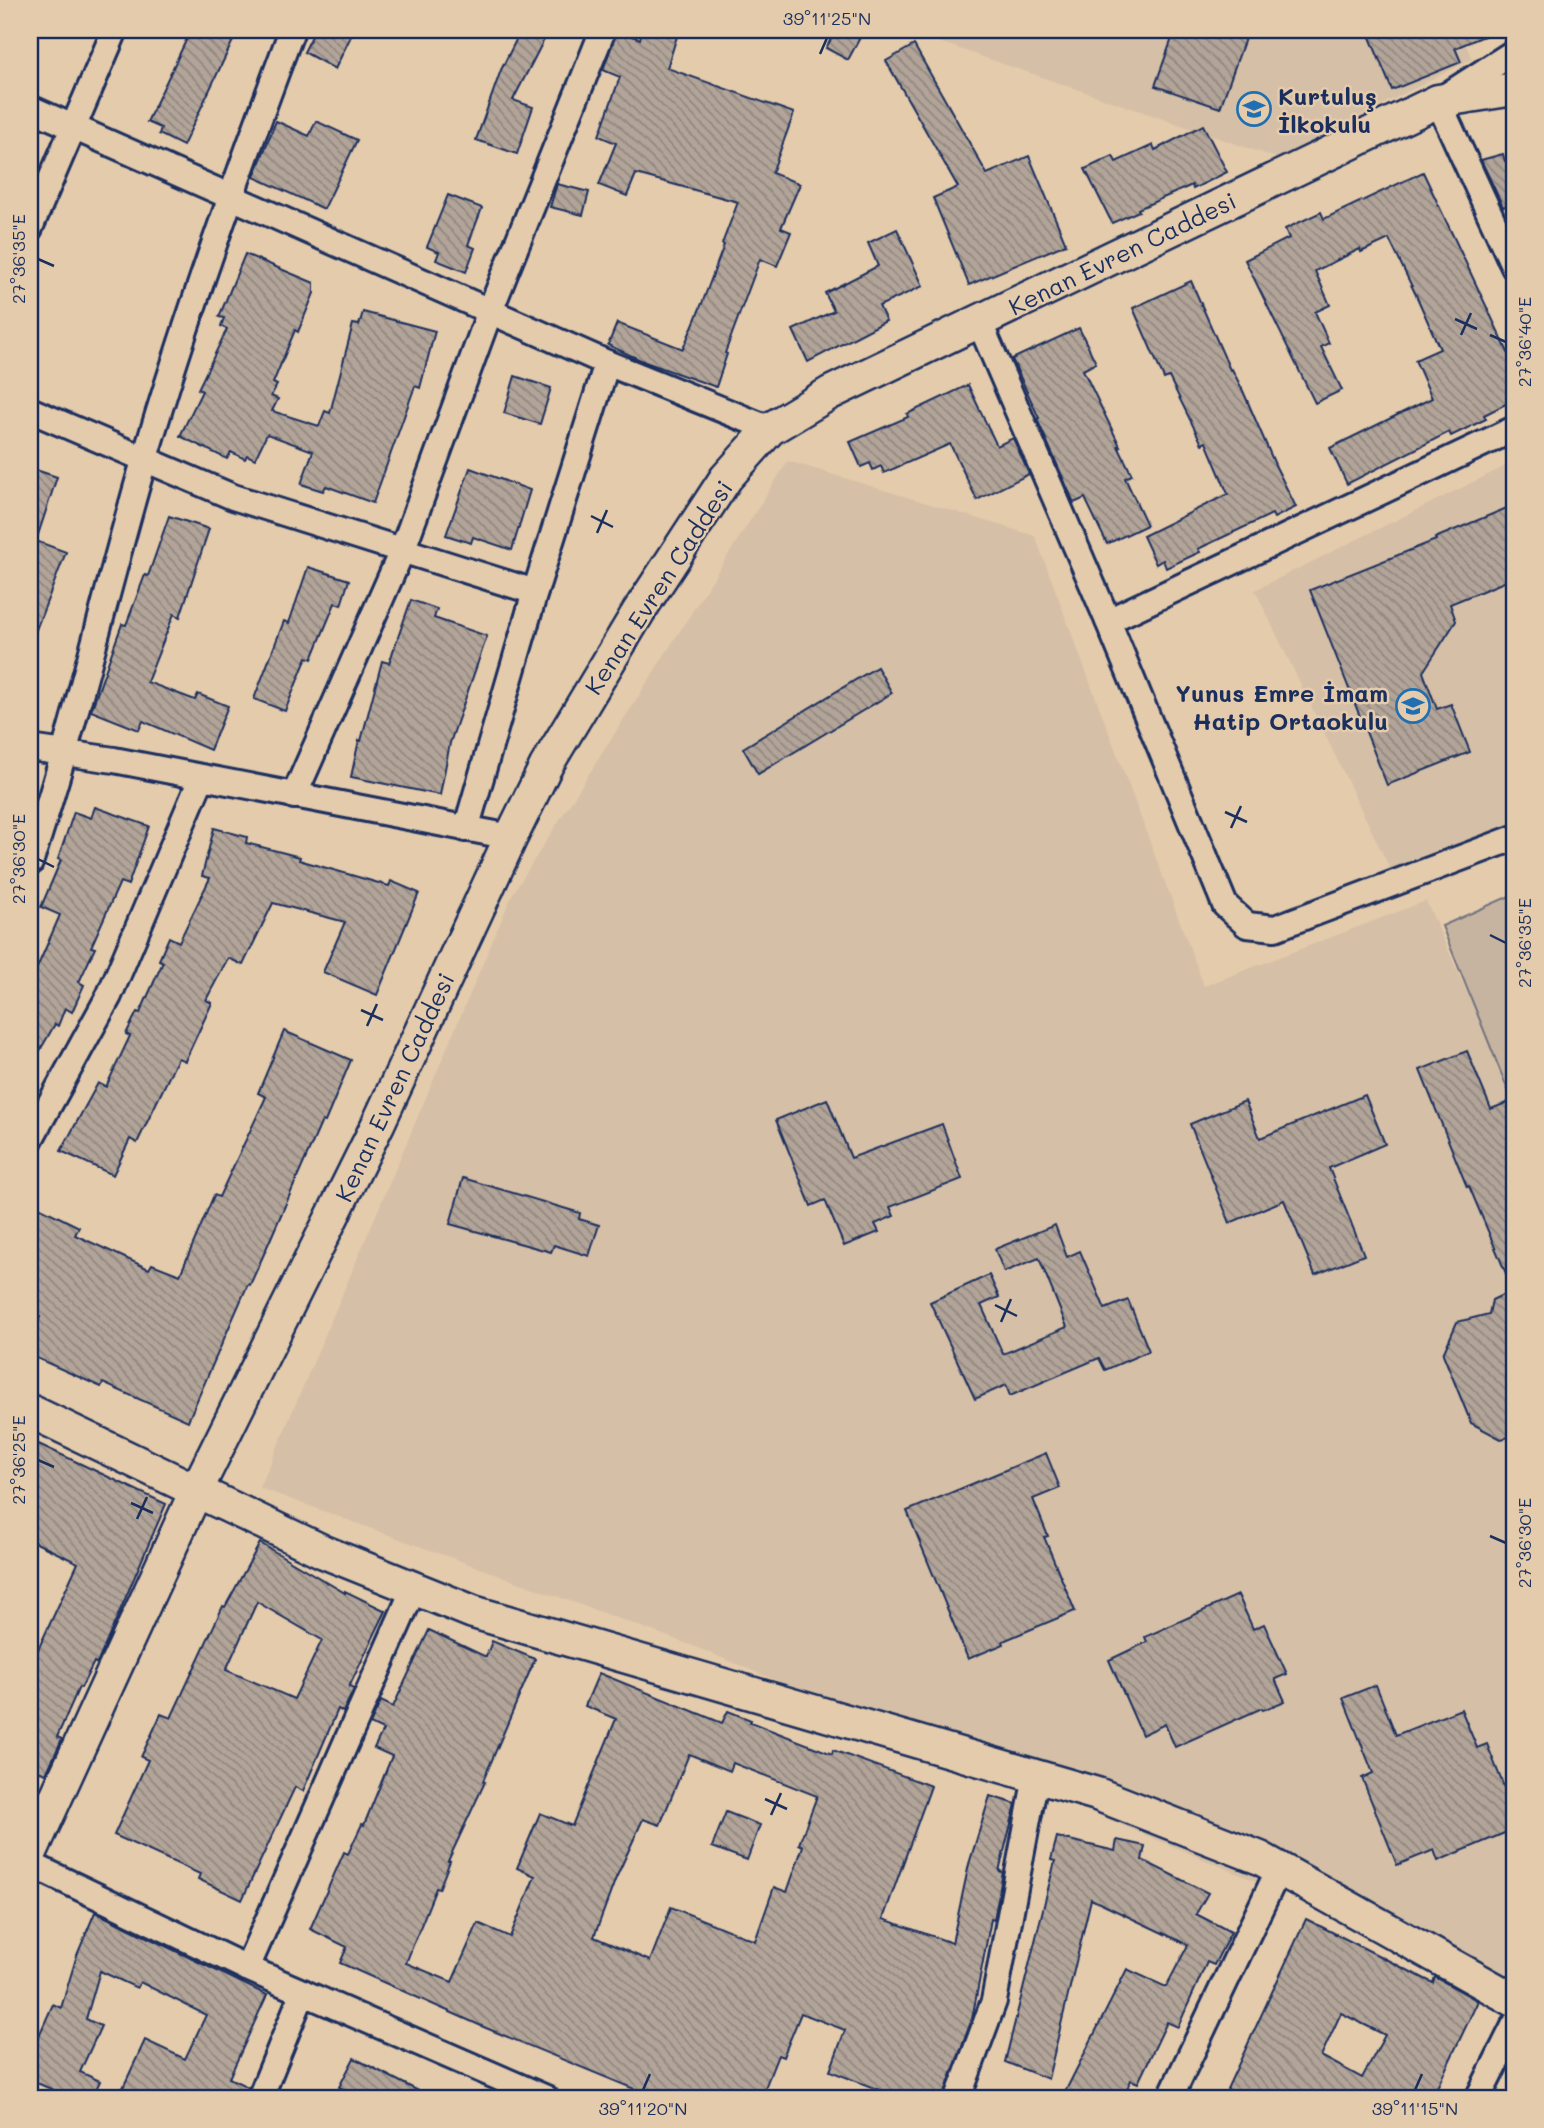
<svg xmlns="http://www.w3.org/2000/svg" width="1544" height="2128" viewBox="0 0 1544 2128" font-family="Mali,sans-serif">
  <defs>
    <pattern id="building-back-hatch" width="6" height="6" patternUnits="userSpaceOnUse" patternTransform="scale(1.75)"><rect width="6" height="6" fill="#b2a498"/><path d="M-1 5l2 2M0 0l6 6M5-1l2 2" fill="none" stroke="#90867f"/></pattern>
  </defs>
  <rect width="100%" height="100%" fill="#e4cbac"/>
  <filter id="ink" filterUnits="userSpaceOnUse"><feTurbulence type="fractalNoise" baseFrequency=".0143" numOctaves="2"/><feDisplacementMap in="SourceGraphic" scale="14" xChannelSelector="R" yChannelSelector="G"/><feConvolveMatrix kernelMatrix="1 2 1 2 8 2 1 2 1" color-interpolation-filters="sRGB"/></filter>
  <g filter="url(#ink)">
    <g fill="#d5bfa6">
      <path d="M 926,30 L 1459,30 L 1472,59 L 1277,158 L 928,38 Z"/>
      <path d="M 788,461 L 1035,536 L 1204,986 L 1426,901 L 1514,1097 L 1514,1989 L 691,1645 L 260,1488 L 512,895 Z"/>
      <path d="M 1514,462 L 1514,821 L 1395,879 L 1255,590 Z"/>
    </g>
    <path fill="#c7b4a0" stroke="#71727f" stroke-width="2" d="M 1514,894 L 1514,1105 L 1442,926 Z"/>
    <g fill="url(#building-back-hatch)" stroke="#1b2f5e" stroke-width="2" fill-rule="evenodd">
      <path d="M 191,30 L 238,30 L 183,146 L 159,134 L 161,128 L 147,122 Z"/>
      <path d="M 315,30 L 338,30 L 351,36 L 335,69 L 304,52 Z"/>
      <path d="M 521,30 L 549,30 L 513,100 L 533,107 L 517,154 L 476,140 L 501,70 Z"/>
      <path d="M 642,30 L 679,30 L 667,68 L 794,113 L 772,173 L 800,184 L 781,228 L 791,232 L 777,266 L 760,259 L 725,353 L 727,354 L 716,387 L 645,362 L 608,345 L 617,323 L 683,349 L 703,301 L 724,245 L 722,244 L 738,202 L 636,174 L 627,196 L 599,185 L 616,143 L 599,136 L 620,77 L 603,70 L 617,31 L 640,39 Z"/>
      <path d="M 836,30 L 864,30 L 848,60 L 826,48 Z"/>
      <path d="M 1175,30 L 1248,30 L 1220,108 L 1155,86 Z"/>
      <path d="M 1367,30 L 1496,30 L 1496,31 L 1455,48 L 1461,62 L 1392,90 Z"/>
      <path d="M 914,45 L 987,174 L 1029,156 L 1066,244 L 969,285 L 933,198 L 958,187 L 886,61 Z"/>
      <path d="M 276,121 L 309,136 L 316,121 L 357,140 L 324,209 L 254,177 Z"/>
      <path d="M 1203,125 L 1227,172 L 1193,189 L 1192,185 L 1138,209 L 1139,211 L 1112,223 L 1085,169 L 1113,156 L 1116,162 L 1153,145 L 1155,150 Z"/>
      <path d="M 1503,154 L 1505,161 L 1514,158 L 1514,203 L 1503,207 L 1481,160 Z"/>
      <path d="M 1423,172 L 1514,365 L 1514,400 L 1484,415 L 1486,419 L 1451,436 L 1449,432 L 1347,484 L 1330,448 L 1432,398 L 1415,360 L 1440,349 L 1416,295 L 1389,239 L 1361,252 L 1360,249 L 1315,271 L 1330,305 L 1315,312 L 1329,343 L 1321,347 L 1342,390 L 1315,403 L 1245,260 L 1289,238 L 1285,229 L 1321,212 L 1324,219 Z"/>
      <path d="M 557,184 L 589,192 L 583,215 L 550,207 Z"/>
      <path d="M 448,195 L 482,208 L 468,245 L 475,248 L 466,272 L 436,260 L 439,252 L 427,247 Z"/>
      <path d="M 897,229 L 923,286 L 879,306 L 886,321 L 808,362 L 793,330 L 834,311 L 825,293 L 878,266 L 868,243 Z"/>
      <path d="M 245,254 L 314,283 L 314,293 L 298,332 L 295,330 L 273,383 L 277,385 L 271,396 L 278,399 L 272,411 L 319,426 L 325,411 L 330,413 L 353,324 L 359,325 L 363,312 L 435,331 L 420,388 L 415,386 L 373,503 L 326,486 L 323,491 L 301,484 L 313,451 L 267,434 L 255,459 L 247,455 L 245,459 L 231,452 L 227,459 L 180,436 L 202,391 L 198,389 L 227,329 L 221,326 L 224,318 L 219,317 Z"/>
      <path d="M 1191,281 L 1230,370 L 1232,369 L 1243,391 L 1276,467 L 1296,507 L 1274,518 L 1272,514 L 1198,549 L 1200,552 L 1166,568 L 1163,560 L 1156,564 L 1143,536 L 1228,494 L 1206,442 L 1202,444 L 1169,377 L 1164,379 L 1133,308 Z"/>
      <path d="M 1079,328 L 1096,363 L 1083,370 L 1120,446 L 1118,446 L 1132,475 L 1125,478 L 1147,525 L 1107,544 L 1085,498 L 1074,503 L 1037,419 L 1039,418 L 1012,359 Z"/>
      <path d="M 515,376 L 551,388 L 540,424 L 504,413 Z"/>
      <path d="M 968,385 L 997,446 L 1013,438 L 1029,474 L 977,500 L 950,444 L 884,473 L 881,466 L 873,470 L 870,463 L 861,467 L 850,442 L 908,417 L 907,414 Z"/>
      <path d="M 30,468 L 57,477 L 36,541 L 66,552 L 32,640 L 30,640 Z"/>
      <path d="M 470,468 L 530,490 L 512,550 L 473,537 L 471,543 L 446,535 Z"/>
      <path d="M 1514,505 L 1514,578 L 1450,604 L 1456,621 L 1423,672 L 1437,709 L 1451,704 L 1470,752 L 1387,785 L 1310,590 L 1436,540 L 1435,538 Z"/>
      <path d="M 169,516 L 209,529 L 180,617 L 174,614 L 147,682 L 195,700 L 198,694 L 228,706 L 210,750 L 143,721 L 139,730 L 91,711 L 122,624 L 126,625 L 145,575 L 148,576 Z"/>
      <path d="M 308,567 L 349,580 L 341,605 L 335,603 L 312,659 L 307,657 L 285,711 L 254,699 L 284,621 L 289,623 Z"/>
      <path d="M 411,600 L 437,609 L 434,618 L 487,636 L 450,743 L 440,795 L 351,777 L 359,740 L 361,741 L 382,661 L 389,663 Z"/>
      <path d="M 877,667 L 892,693 L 758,774 L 743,748 Z"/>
      <path d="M 95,807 L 149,826 L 128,885 L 120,882 L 91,947 L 95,948 L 79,982 L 84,985 L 72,1012 L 65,1008 L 58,1026 L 55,1024 L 30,1068 L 30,984 L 60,915 L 41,907 L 61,860 L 58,859 L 74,812 L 91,818 Z"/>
      <path d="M 214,828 L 247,837 L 246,843 L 300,857 L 299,860 L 389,886 L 391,881 L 419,893 L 377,995 L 323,972 L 345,922 L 273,903 L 243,965 L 228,958 L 206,1000 L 212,1003 L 185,1061 L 178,1058 L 137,1143 L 130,1139 L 113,1175 L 61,1151 L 98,1083 L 106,1087 L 130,1036 L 126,1034 L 137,1012 L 140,1013 L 163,962 L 159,960 L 169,937 L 179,942 L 210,878 L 202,876 Z"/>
      <path d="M 284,1031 L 351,1060 L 325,1122 L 322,1121 L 263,1256 L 250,1285 L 248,1284 L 188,1421 L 103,1383 L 101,1387 L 30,1355 L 30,1339 L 40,1317 L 30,1312 L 30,1220 L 37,1206 L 79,1227 L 75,1235 L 149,1269 L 152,1264 L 180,1275 L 214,1195 L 219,1197 L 266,1097 L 258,1093 Z"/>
      <path d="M 1467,1051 L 1491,1109 L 1514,1100 L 1514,1436 L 1501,1439 L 1471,1423 L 1443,1354 L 1457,1322 L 1489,1314 L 1492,1300 L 1513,1290 L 1469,1186 L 1467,1187 L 1420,1070 Z"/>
      <path d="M 1365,1095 L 1385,1144 L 1329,1168 L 1364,1255 L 1315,1275 L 1284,1200 L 1230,1223 L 1190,1124 L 1245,1101 L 1260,1138 Z"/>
      <path d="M 827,1099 L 851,1158 L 942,1124 L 962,1179 L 890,1207 L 894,1216 L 875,1224 L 879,1232 L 844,1246 L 825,1200 L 811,1206 L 776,1120 Z"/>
      <path d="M 463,1178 L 580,1213 L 579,1219 L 599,1225 L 589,1256 L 554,1245 L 551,1252 L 450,1224 Z"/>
      <path d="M 1055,1225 L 1067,1257 L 1080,1251 L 1105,1309 L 1128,1300 L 1149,1351 L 1105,1370 L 1099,1358 L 1010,1396 L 1006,1385 L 975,1399 L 930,1302 L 989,1275 L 999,1297 L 981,1305 L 1003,1354 L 1067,1327 L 1039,1258 L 1004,1272 L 995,1249 Z"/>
      <path d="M 30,1440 L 166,1504 L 97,1664 L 94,1662 L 81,1688 L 79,1687 L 57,1737 L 62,1739 L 46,1774 L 30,1768 L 30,1667 L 78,1563 L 30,1540 Z"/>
      <path d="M 1046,1453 L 1060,1488 L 1033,1499 L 1048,1536 L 1044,1537 L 1075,1611 L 1003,1641 L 1004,1644 L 968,1659 L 907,1511 Z"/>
      <path d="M 260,1543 L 345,1593 L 345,1591 L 386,1611 L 349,1687 L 354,1689 L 343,1712 L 338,1709 L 303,1791 L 295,1787 L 242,1900 L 198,1879 L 200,1874 L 114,1835 L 148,1760 L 141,1757 L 161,1714 L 171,1718 L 223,1606 L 225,1607 ZM 257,1602 L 322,1640 L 294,1699 L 226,1670 Z"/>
      <path d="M 1238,1595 L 1253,1629 L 1264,1624 L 1287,1674 L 1275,1679 L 1285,1701 L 1263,1710 L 1262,1708 L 1175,1747 L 1165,1724 L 1142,1735 L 1109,1660 L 1147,1642 L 1145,1637 Z"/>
      <path d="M 429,1630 L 486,1657 L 492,1641 L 535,1659 L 483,1781 L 485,1782 L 448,1861 L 450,1861 L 439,1889 L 436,1888 L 406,1963 L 452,1982 L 478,1923 L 510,1937 L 535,1876 L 517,1868 L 540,1813 L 572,1826 L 616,1719 L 585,1706 L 599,1673 L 722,1723 L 728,1711 L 751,1720 L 750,1722 L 832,1754 L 833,1750 L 931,1786 L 883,1919 L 952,1943 L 969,1864 L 990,1796 L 1016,1804 L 999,1871 L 1003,1872 L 996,1909 L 994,1920 L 991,1919 L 972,2019 L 943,2098 L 900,2098 L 830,2071 L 845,2030 L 801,2013 L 783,2057 L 778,2055 L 761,2098 L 656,2098 L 486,2028 L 340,1963 L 347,1947 L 310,1929 L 344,1852 L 348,1854 L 362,1824 L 364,1825 L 392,1756 L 374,1748 L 383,1730 L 370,1724 L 381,1701 L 393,1707 ZM 689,1754 L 730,1771 L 733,1763 L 817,1796 L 799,1844 L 803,1846 L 787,1892 L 774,1887 L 755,1941 L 671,1907 L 650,1961 L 594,1937 L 616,1878 L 643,1819 L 660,1825 Z"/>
      <path d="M 1376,1685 L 1396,1735 L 1461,1709 L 1477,1748 L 1487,1744 L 1506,1792 L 1514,1789 L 1514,1829 L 1438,1861 L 1434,1850 L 1397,1865 L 1362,1778 L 1373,1773 L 1343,1698 Z"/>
      <path d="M 726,1812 L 760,1825 L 747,1860 L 712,1847 Z"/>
      <path d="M 1057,1837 L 1115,1851 L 1117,1840 L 1145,1846 L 1142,1860 L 1208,1893 L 1196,1914 L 1231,1932 L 1214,1965 L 1207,1962 L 1178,2027 L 1167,2022 L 1138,2083 L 1131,2080 L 1123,2098 L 1062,2098 L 1127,1969 L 1166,1987 L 1188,1945 L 1091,1899 L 1048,2079 L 1005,2062 L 1055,1861 L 1051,1860 Z"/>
      <path d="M 95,1912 L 267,1995 L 229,2078 L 248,2087 L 245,2098 L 135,2098 L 121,2092 L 145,2040 L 185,2059 L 206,2015 L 140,1982 L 137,1988 L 100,1971 L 86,2019 L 101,2026 L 80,2072 L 100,2081 L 92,2098 L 72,2098 L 30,2080 L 30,2056 L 53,2004 L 61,2008 L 77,1955 Z"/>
      <path d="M 1306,1919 L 1433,1983 L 1435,1977 L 1478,2001 L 1432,2098 L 1247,2098 L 1227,2089 ZM 1341,2013 L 1385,2035 L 1362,2078 L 1321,2056 Z"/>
      <path d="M 354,2058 L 432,2098 L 361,2098 L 339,2087 Z"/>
    </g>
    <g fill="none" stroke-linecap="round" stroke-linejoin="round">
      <g stroke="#1b2f5e" stroke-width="30">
        <g id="minor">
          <path d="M 1514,52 L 1438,101 L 1514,267"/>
          <path d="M 30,108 L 607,363 L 770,429"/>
          <path d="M 30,228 L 115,30"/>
          <path d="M 979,321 L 1108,621 L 1225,905 L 1247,925 L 1275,928 L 1514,838"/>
          <path d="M 30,410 L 233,497 L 535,592"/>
          <path d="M 1108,621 L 1514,429"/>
          <path d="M 30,748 L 114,760 L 511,837"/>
          <path d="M 294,796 L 402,551 L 490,311 L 603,30"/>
          <path d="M 466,829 L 535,592 L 607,363"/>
          <path d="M 30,863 C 74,731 105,595 144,461 C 187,315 239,172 292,30"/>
          <path d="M 30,1140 L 109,996 L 201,779"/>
          <path d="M 30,1864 L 247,1968 L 546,2098"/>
          <path d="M 247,1968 L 414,1588"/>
          <path d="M 260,2098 L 303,1992"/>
          <path d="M 958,2098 L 994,2001 L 1036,1776"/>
          <path d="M 1170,2098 L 1279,1869"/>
          <path d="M 1478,2098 L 1514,2026"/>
        </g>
      </g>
      <g stroke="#1b2f5e" stroke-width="37">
        <g id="tertiary">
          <path d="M 30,1411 L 324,1552 L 473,1612 L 1097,1794 L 1260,1858 L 1514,2000"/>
          <path d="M 30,1854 L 197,1489 L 378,1124 L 511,837 L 546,766 L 639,611 L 726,478 L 770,429 L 830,393 L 1438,101 L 1514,89"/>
        </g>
      </g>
      <use href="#minor" stroke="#e4cbac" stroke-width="24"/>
      <use href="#tertiary" stroke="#e4cbac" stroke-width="32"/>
    </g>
  </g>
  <path fill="none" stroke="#1b2f5e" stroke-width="2.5" d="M 820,54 L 827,38M 38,259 L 54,266M 1455,319 L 1477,329M 1461,335 L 1471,313M 1490,335 L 1506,342M 591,516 L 613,527M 597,533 L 607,510M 1225,812 L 1247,822M 1231,828 L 1241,806M 38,859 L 54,867M 1490,935 L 1506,943M 361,1010 L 383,1020M 367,1026 L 377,1004M 995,1305 L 1017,1316M 1001,1322 L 1011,1299M 38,1460 L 54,1467M 131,1503 L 153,1513M 137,1519 L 147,1497M 1490,1536 L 1506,1543M 765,1799 L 787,1809M 771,1815 L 781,1793M 643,2090 L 650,2074M 1415,2090 L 1422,2074"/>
  <defs>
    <g id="school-ring" transform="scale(1.75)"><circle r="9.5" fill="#e4cbac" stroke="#1f6fb2" stroke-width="1.5"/><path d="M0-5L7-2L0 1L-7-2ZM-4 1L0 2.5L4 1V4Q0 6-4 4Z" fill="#1f6fb2"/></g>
  </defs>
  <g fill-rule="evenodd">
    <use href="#school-ring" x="1254" y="109"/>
    <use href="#school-ring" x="1413" y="706"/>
  </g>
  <g text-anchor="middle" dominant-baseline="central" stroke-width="5" stroke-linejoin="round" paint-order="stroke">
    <g font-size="24" font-weight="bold" fill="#1b2f5e" stroke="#e4cbac" text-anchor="start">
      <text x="1278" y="95">Kurtuluş<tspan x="1278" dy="28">İlkokulu</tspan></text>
      <text x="1388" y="692" text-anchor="end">Yunus Emre İmam<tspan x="1388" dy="28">Hatip Ortaokulu</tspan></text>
    </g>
    <g font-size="24" fill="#1b2f5e" stroke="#e4cbac">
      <text transform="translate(1122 253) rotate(-26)">Kenan Evren Caddesi</text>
      <text transform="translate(658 587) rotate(-57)">Kenan Evren Caddesi</text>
      <text transform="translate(394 1087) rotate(-65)">Kenan Evren Caddesi</text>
    </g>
  </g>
  <rect width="1544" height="2128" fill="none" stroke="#e4cbac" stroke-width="77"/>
  <rect x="38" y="38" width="1468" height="2052" fill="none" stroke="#1b2f5e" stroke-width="2.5"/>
  <g font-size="18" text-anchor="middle" fill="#1b2f5e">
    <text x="827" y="25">39°11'25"N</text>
    <text transform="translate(19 259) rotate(-90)" y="6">27°36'35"E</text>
    <text transform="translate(1525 342) rotate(-90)" y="6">27°36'40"E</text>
    <text transform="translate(19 859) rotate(-90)" y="6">27°36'30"E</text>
    <text transform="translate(1525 943) rotate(-90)" y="6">27°36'35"E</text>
    <text transform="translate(19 1460) rotate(-90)" y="6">27°36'25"E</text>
    <text transform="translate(1525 1543) rotate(-90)" y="6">27°36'30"E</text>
    <text x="643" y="2115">39°11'20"N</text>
    <text x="1415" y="2115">39°11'15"N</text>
  </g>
</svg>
